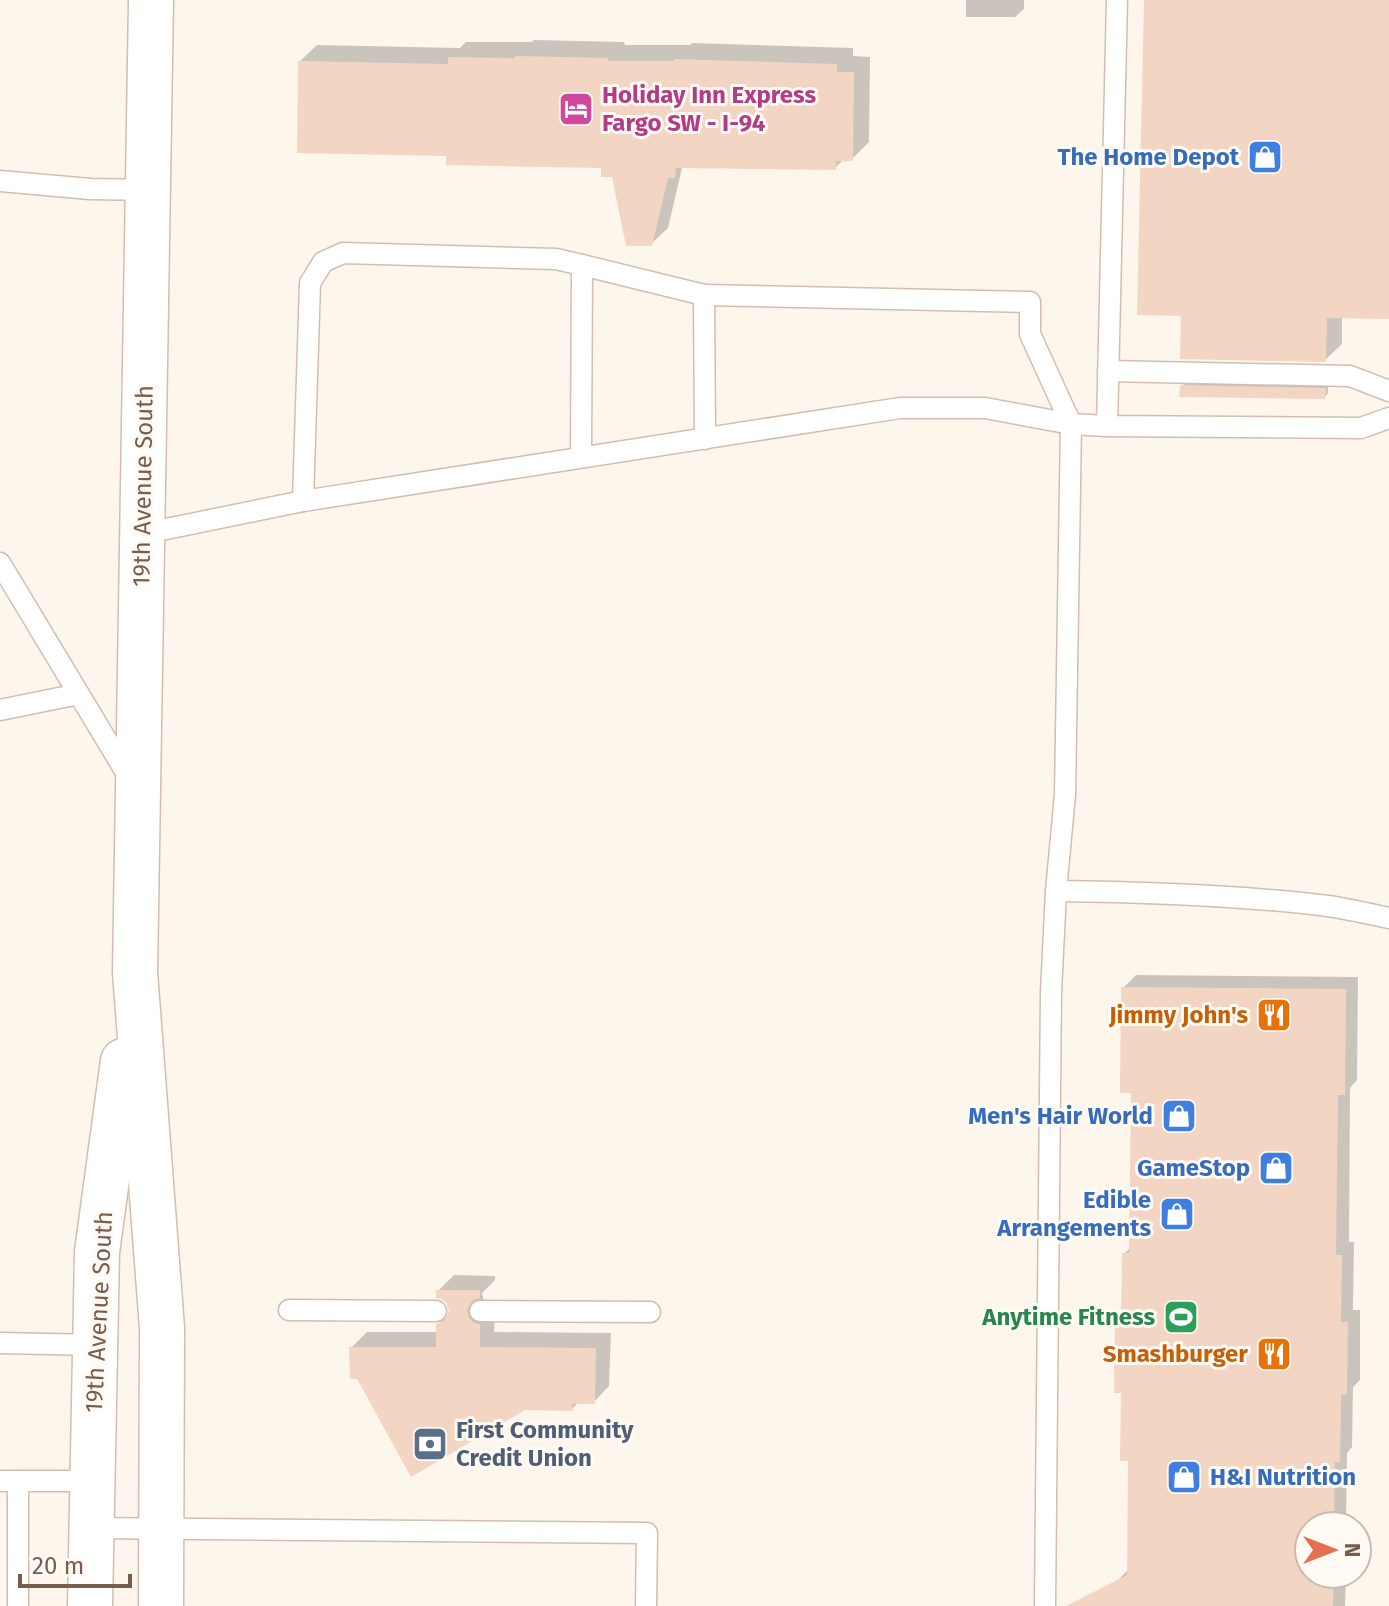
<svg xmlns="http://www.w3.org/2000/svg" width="1389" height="1606" viewBox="0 0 1389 1606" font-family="'Fira Sans',sans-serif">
  <rect width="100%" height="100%" fill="#fdf6ec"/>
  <g fill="#0003">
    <path d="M 966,0 L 1024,0 L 1024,9 L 1015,17 L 966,17 Z"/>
    <path d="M 1146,0 L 1389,0 L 1389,317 L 1342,316 L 1342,344 L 1325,360 L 1183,314 Z"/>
    <path d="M 534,40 L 624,42 L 625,45 L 690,45 L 692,43 L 853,48 L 853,56 L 870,57 L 869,142 L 852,159 L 844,159 L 835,168 L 682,168 L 668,228 L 651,244 L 613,175 L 603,166 L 448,154 L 300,61 L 317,45 L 460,48 L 466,42 L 532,42 Z"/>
    <path d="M 1185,383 L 1328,386 L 1328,393 L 1325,397 L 1182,386 Z"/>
    <path d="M 1136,975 L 1358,977 L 1357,1080 L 1350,1088 L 1349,1242 L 1354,1242 L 1353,1310 L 1360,1310 L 1360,1380 L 1353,1387 L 1352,1447 L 1347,1453 L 1346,1526 L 1309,1526 L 1309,1574 L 1346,1574 L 1345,1606 L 1102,1606 L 1114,1584 L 1129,1569 L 1130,1459 L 1117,1321 L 1123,1315 L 1124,1254 L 1132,1246 L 1133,1091 L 1123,988 Z"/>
    <path d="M 454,1275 L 495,1276 L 495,1280 L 482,1293 L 484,1302 L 495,1309 L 494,1332 L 611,1333 L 609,1386 L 594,1402 L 579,1402 L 572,1409 L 351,1348 L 367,1332 L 438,1332 L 438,1325 L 451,1312 L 449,1303 L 438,1291 Z"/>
  </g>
  <g fill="#f3d5c3">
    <path d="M 1144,0 L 1389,0 L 1389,319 L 1327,318 L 1326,362 L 1180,359 L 1181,316 L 1137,315 Z"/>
    <path d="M 515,56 L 608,58 L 609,61 L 674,61 L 674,59 L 837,64 L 837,72 L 854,72 L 853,161 L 836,161 L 836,170 L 676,168 L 675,178 L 668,178 L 652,246 L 626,246 L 612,177 L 601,177 L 601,168 L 446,165 L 446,156 L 297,153 L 298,61 L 448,64 L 448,57 L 515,58 Z"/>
    <path d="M 1180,385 L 1326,388 L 1325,399 L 1179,397 Z"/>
    <path d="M 1121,987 L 1346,989 L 1345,1095 L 1338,1095 L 1336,1255 L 1342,1255 L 1341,1322 L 1348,1322 L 1347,1395 L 1341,1395 L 1340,1462 L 1335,1462 L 1334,1526 L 1309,1526 L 1309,1574 L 1334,1574 L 1333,1606 L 1066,1606 L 1127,1575 L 1128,1461 L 1120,1461 L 1121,1393 L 1114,1393 L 1115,1320 L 1121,1320 L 1122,1253 L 1129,1253 L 1131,1093 L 1120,1093 Z"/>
    <path d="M 436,1290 L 480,1290 L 480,1298 L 473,1300 L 467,1310 L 469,1318 L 474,1323 L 480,1324 L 480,1347 L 596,1348 L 595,1404 L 572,1404 L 573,1411 L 525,1410 L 411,1477 L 357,1379 L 350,1379 L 349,1347 L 436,1347 L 436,1324 L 443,1322 L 449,1312 L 447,1304 L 442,1299 L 436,1298 Z"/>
  </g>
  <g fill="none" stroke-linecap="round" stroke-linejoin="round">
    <g stroke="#d1beb0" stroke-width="23">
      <g id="service">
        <path d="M 0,181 L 90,189 L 149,190"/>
        <path d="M 582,265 L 704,295 L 705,439"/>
        <path d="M 704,295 L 1030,302 L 1030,334 L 1071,424 L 1065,795 L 1056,891 C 1147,892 1238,895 1328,906 C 1349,909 1369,914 1389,918"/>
        <path d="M 1108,371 L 1350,376 L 1389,391"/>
        <path d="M 1107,426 L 1117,0"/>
        <path d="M 303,501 L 310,283 L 323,262 L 343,253 L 556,259 L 582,265 L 581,457"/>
        <path d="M 142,534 L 303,501 L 900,408 L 985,408 L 1071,424 L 1107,426 L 1361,428 L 1389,418"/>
        <path d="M 0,563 L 130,779"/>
        <path d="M 0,710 L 79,694"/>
        <path d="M 289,1310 L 436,1311"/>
        <path d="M 480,1311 L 650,1312"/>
        <path d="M 0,1343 L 96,1345"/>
        <path d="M 0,1481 L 93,1481"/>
        <path d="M 91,1528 L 647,1533 L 646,1606"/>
        <path d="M 18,1606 L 18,1481"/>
        <path d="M 1045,1606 L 1051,992 L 1056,891"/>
      </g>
    </g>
    <g stroke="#d1beb0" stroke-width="47">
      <g id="tertiary">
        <path d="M 151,0 L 135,972 L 162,1328 L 161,1606"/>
        <path d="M 90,1606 L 97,1252 L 123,1061"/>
      </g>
    </g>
    <use href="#service" stroke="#fff" stroke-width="20"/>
    <use href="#tertiary" stroke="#fff" stroke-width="44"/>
  </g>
  <defs>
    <g id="hotel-square" transform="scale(1.8)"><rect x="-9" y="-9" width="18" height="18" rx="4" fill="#d1479c" stroke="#fffaf3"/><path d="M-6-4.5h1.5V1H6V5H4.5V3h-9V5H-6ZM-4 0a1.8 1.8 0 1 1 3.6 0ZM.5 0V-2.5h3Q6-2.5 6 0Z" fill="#fff"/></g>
    <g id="shop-square" transform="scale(1.8)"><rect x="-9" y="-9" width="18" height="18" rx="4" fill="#3f7fe0" stroke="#fffaf3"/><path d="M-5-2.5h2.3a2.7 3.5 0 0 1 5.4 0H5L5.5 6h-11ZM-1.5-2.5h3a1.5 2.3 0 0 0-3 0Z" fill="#fff"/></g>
    <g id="restaurant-square" transform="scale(1.8)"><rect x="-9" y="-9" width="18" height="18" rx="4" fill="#e8710a" stroke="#fffaf3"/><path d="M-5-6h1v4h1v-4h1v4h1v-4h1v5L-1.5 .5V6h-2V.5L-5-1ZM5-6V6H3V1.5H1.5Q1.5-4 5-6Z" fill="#fff"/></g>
    <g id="stadium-square" transform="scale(1.8)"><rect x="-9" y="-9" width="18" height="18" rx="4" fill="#2e9e5b" stroke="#fffaf3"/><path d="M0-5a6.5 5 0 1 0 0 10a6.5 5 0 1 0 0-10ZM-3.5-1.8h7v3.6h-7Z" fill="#fff"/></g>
    <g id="bank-square" transform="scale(1.8)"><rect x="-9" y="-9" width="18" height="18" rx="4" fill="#5c6f8a" stroke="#fffaf3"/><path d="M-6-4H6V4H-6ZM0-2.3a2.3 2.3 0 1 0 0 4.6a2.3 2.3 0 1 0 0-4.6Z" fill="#fff"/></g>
  </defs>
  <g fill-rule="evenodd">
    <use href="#hotel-square" x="576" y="109"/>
    <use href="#shop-square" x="1265" y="157"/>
    <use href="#restaurant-square" x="1274" y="1015"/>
    <use href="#shop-square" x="1179" y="1116"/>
    <use href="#shop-square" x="1276" y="1168"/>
    <use href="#shop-square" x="1177" y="1214"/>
    <use href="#stadium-square" x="1181" y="1317"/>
    <use href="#restaurant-square" x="1274" y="1354"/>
    <use href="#bank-square" x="430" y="1444"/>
    <use href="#shop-square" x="1184" y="1477"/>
  </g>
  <g text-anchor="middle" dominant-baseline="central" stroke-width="6" stroke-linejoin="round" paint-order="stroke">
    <g font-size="24" font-weight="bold" fill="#b23c85" stroke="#fffaf3" text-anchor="start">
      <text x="602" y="95">Holiday Inn Express<tspan x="602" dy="28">Fargo SW - I-94</tspan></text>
    </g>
    <g font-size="24" font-weight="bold" fill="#366cbe" stroke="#fffaf3" text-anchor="end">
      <text x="1239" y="157">The Home Depot</text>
      <text x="1153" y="1116">Men's Hair World</text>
      <text x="1250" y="1168">GameStop</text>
      <text x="1151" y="1200">Edible<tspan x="1151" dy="28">Arrangements</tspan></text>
      <text x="1210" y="1477" text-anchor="start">H&amp;I Nutrition</text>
    </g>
    <g font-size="24" fill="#7a5c4d" stroke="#fffaf3">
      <text transform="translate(143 486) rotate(-89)">19th Avenue South</text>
      <text transform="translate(99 1312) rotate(-87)">19th Avenue South</text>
    </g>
    <g font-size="24" font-weight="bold" fill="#c56008" stroke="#fffaf3" text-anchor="end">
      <text x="1248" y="1015">Jimmy John's</text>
      <text x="1248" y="1354">Smashburger</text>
    </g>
    <g font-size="24" font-weight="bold" fill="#27864d" stroke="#fffaf3" text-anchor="end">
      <text x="1155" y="1317">Anytime Fitness</text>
    </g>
    <g font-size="24" font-weight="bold" fill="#4e5e75" stroke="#fffaf3" text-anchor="start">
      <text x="456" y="1430">First Community<tspan x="456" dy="28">Credit Union</tspan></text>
    </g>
  </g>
  <g transform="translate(1333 1550) rotate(90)"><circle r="38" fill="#fffaf3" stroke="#cabbb1" stroke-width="2"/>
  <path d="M0-6L14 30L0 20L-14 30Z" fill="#e76f51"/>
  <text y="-12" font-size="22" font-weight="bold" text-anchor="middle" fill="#7a5c4d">N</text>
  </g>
  <path d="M20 1574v12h110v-12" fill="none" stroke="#7a5c4d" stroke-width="4"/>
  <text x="32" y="1574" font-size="24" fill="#7a5c4d" stroke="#fffaf3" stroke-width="6" paint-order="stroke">20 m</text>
</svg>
